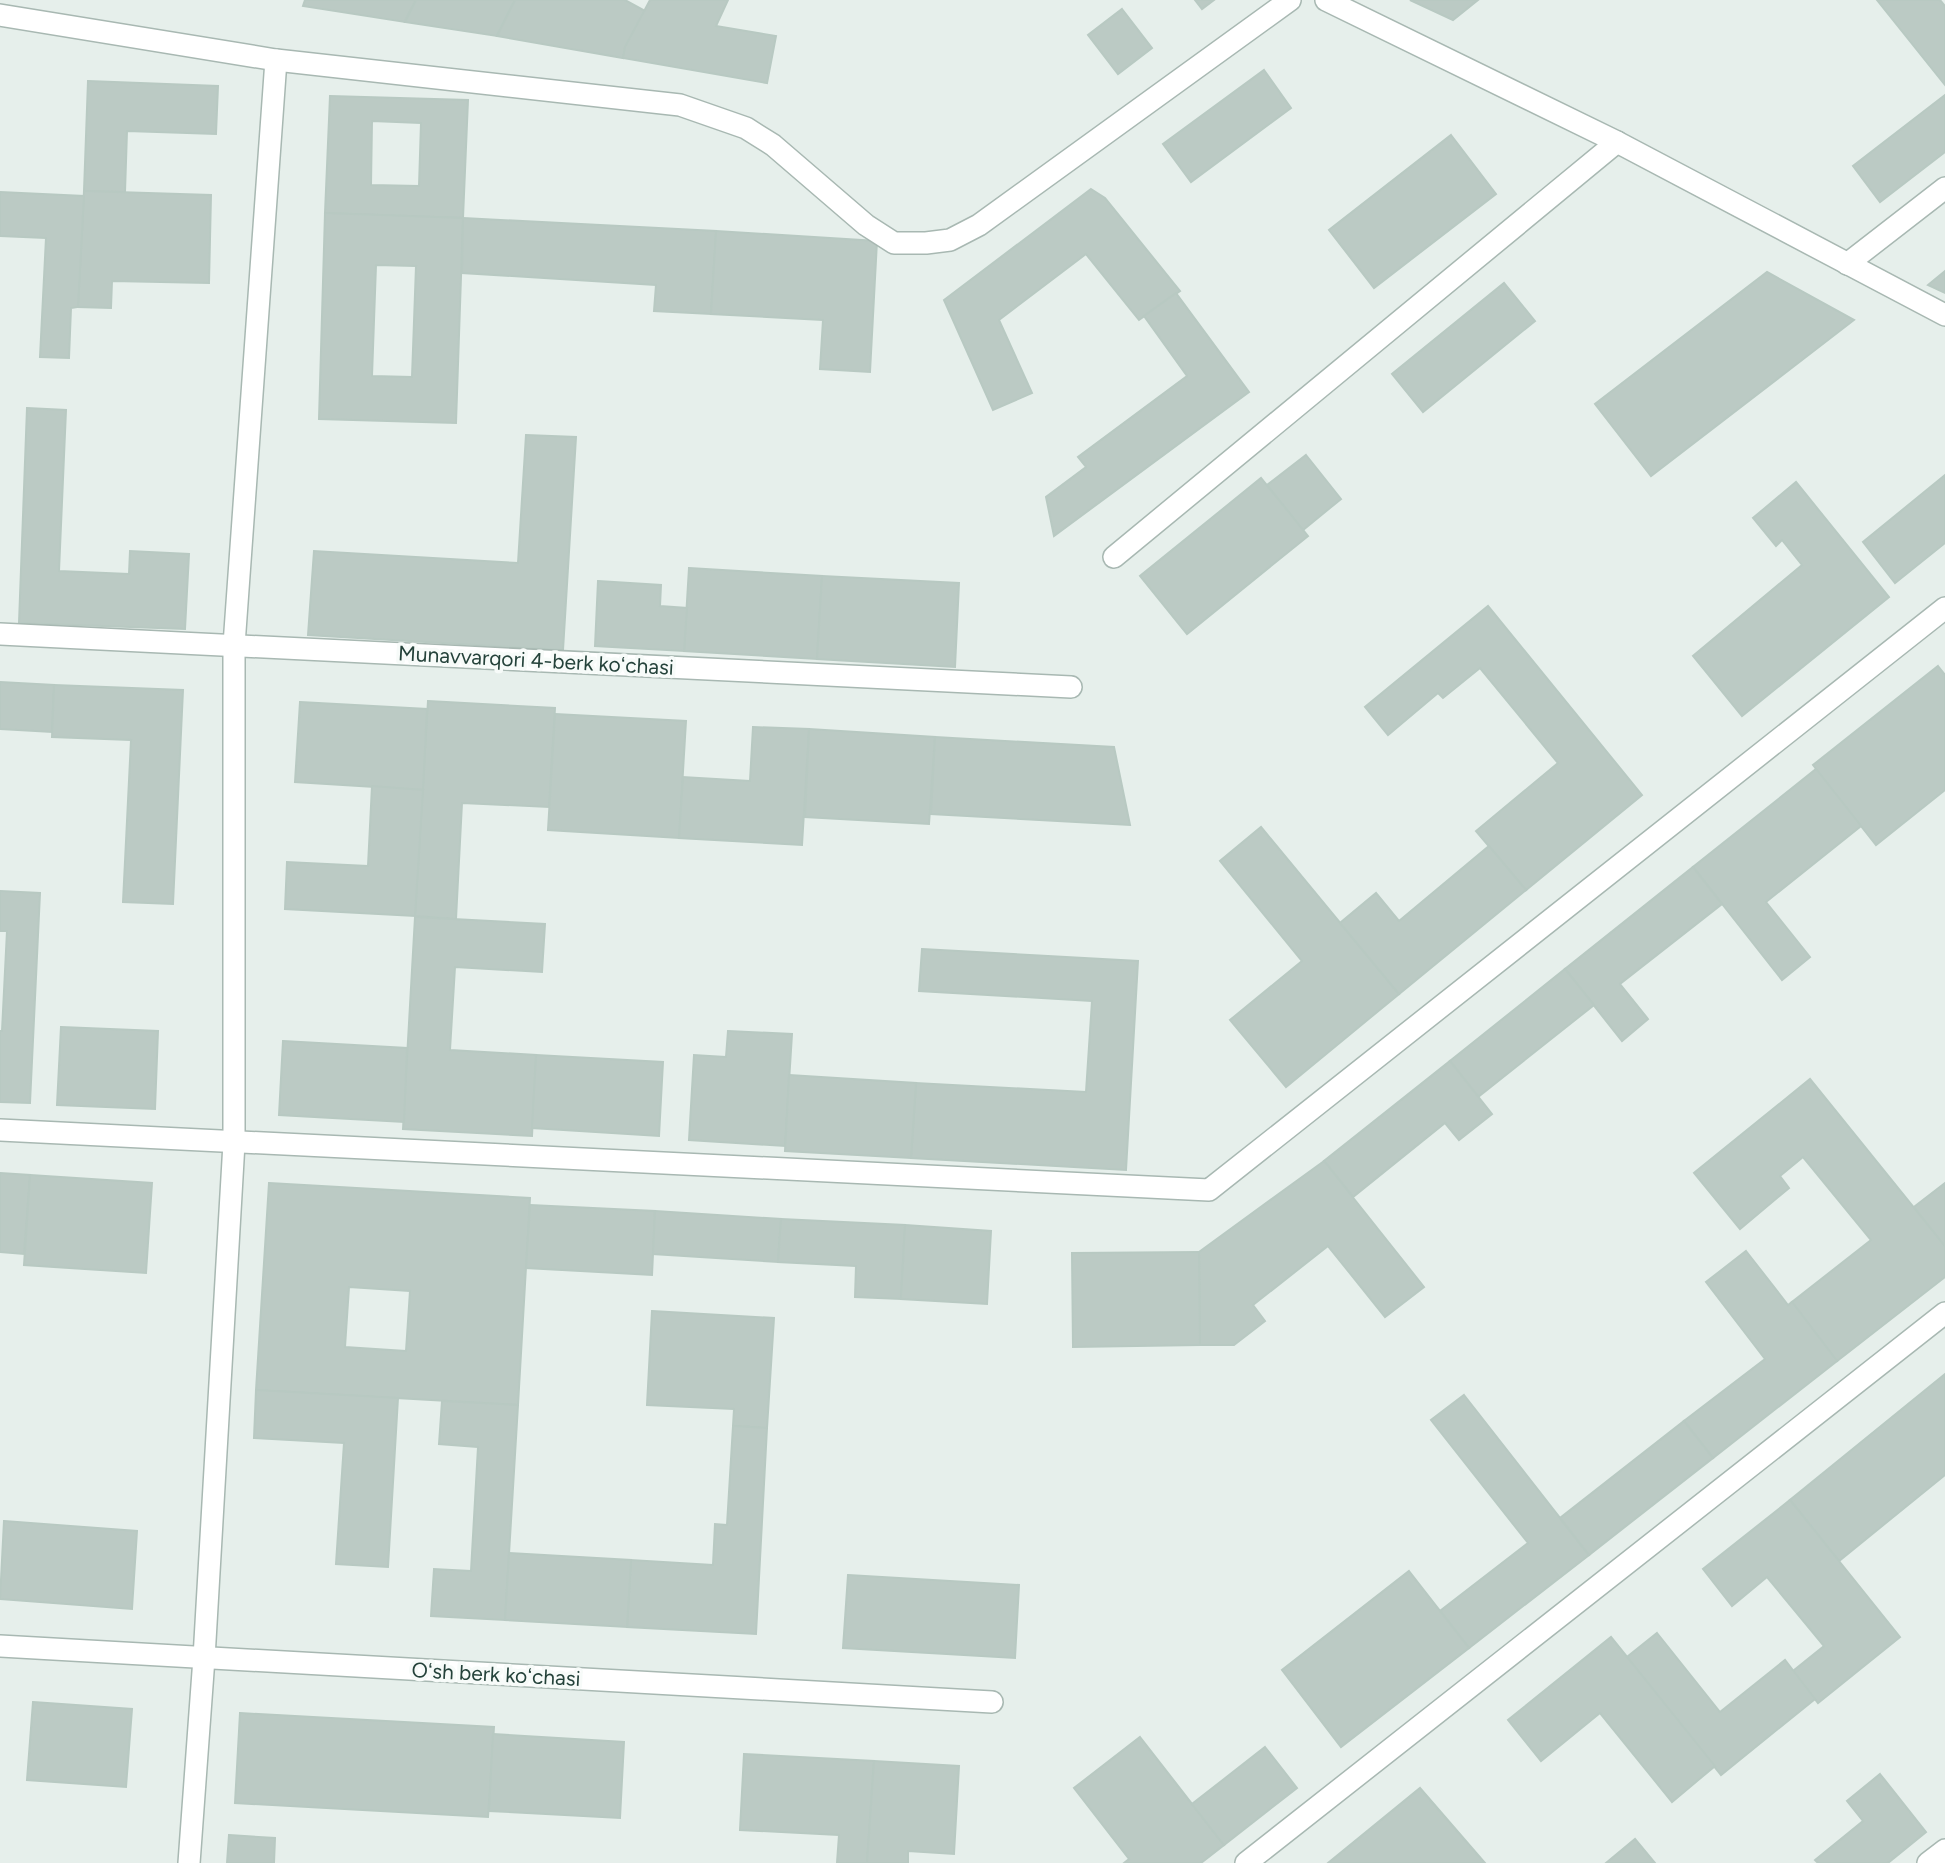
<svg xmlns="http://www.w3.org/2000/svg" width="1945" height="1863" viewBox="0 0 1945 1863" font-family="Figtree,sans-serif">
  <rect width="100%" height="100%" fill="#e6efeb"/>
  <g fill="#bbcac4" stroke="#b8c9c2" stroke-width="2" fill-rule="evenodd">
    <path d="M 305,0 L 416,0 L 405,22 L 303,6 Z"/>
    <path d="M 416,0 L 515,0 L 497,36 L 405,22 Z"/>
    <path d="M 515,0 L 625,0 L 645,11 L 625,47 L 623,58 L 497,36 Z"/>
    <path d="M 650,0 L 728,0 L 716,26 L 776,36 L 767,83 L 623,58 L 625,47 Z"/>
    <path d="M 1195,0 L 1214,0 L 1202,9 Z"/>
    <path d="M 1410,0 L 1478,0 L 1453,20 Z"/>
    <path d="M 1877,0 L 1940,0 L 1945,6 L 1945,85 Z"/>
    <path d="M 1122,9 L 1152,48 L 1118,74 L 1088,35 Z"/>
    <path d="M 1264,70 L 1291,108 L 1191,182 L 1163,144 Z"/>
    <path d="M 88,81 L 218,86 L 216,134 L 127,131 L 125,192 L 84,191 Z"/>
    <path d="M 1945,95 L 1945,152 L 1880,202 L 1853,166 Z"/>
    <path d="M 330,96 L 468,100 L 463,218 L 325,213 ZM 372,121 L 421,123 L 419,186 L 371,185 Z"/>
    <path d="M 1451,135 L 1496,194 L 1374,288 L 1329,230 Z"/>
    <path d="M 1091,189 L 1105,198 L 1180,291 L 1139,320 L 1086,254 L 999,320 L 1032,393 L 993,410 L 944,300 Z"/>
    <path d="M 84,191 L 211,195 L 209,283 L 112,281 L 111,308 L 78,307 Z"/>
    <path d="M 0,192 L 84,196 L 78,307 L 71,308 L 69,358 L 40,357 L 46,238 L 0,236 Z"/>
    <path d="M 325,213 L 463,218 L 456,423 L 319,419 ZM 376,265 L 416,266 L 412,377 L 372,376 Z"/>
    <path d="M 463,218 L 716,231 L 711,314 L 654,311 L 656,285 L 462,273 Z"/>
    <path d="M 716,231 L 877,241 L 870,372 L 820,369 L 823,320 L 711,314 Z"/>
    <path d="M 1945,271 L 1945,293 L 1928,285 Z"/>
    <path d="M 1767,272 L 1854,320 L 1651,476 L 1595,404 Z"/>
    <path d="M 1504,283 L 1535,321 L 1423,412 L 1392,374 Z"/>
    <path d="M 1176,293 L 1249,392 L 1054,536 L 1046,497 L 1086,467 L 1078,457 L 1187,376 L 1144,316 Z"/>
    <path d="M 27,408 L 66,410 L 59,571 L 129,574 L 130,551 L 189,554 L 185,629 L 19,623 Z"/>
    <path d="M 526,435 L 576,437 L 563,650 L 308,635 L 314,551 L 518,563 Z"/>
    <path d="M 1306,455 L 1341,499 L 1303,530 L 1267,485 Z"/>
    <path d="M 1945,475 L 1945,543 L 1895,583 L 1863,542 Z"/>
    <path d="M 1261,478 L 1308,536 L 1187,634 L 1140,576 Z"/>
    <path d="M 1796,482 L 1889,597 L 1742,716 L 1693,656 L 1802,565 L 1782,540 L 1776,546 L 1753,518 Z"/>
    <path d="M 689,568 L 822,576 L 817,659 L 684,651 Z"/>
    <path d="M 822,576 L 959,583 L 955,667 L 817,659 Z"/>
    <path d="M 598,581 L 661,585 L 660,606 L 687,608 L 684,651 L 595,646 Z"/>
    <path d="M 1488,606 L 1642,795 L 1526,890 L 1476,831 L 1558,763 L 1480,668 L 1443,698 L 1438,693 L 1388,735 L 1365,707 Z"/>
    <path d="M 1938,666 L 1945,675 L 1945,790 L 1876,845 L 1813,765 Z"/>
    <path d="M 0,682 L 54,685 L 52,732 L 0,729 Z"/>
    <path d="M 54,685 L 183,690 L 173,904 L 123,902 L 131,740 L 52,737 Z"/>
    <path d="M 428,701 L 555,708 L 549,807 L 462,803 L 456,919 L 415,916 Z"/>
    <path d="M 300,702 L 427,709 L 423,790 L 295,782 Z"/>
    <path d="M 555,714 L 686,721 L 679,838 L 548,830 Z"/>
    <path d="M 753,727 L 809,729 L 802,845 L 679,838 L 683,777 L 750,781 Z"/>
    <path d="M 809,729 L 935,737 L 929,824 L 805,817 Z"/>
    <path d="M 935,737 L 1114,747 L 1130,825 L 931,814 Z"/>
    <path d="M 1816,769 L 1861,826 L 1766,902 L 1810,957 L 1782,980 L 1693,867 Z"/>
    <path d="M 372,786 L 423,790 L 415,916 L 285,909 L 287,862 L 368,866 Z"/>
    <path d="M 1261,827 L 1399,994 L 1286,1087 L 1230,1020 L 1302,961 L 1220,861 Z"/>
    <path d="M 1489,846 L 1526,890 L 1399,994 L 1340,923 L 1376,893 L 1399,921 Z"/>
    <path d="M 1693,867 L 1722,904 L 1620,984 L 1648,1019 L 1622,1041 L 1565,969 Z"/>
    <path d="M 0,891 L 40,893 L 30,1103 L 0,1102 L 0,1031 L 2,1031 L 7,931 L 0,931 Z"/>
    <path d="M 415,917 L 545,924 L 542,972 L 455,967 L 450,1050 L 536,1055 L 532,1136 L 403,1129 Z"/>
    <path d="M 922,949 L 1138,961 L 1126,1170 L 911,1158 L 916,1083 L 1086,1092 L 1092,1001 L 919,991 Z"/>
    <path d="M 1565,969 L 1594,1005 L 1478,1097 L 1450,1061 Z"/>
    <path d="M 61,1027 L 158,1031 L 155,1109 L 57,1105 Z"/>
    <path d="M 728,1031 L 792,1034 L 785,1146 L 689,1140 L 694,1055 L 726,1057 Z"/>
    <path d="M 283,1041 L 407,1048 L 404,1122 L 279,1115 Z"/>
    <path d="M 536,1055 L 663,1062 L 659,1136 L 532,1128 Z"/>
    <path d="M 1450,1061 L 1492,1114 L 1459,1140 L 1445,1123 L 1353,1197 L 1324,1161 Z"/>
    <path d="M 789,1075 L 916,1083 L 911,1158 L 785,1151 Z"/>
    <path d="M 1810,1079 L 1945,1246 L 1945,1277 L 1837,1361 L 1792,1302 L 1871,1240 L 1803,1157 L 1780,1176 L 1789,1188 L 1740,1229 L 1694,1173 Z"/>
    <path d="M 1324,1161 L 1424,1287 L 1385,1317 L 1328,1246 L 1253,1305 L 1265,1321 L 1234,1345 L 1200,1345 L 1199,1252 Z"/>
    <path d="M 0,1173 L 30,1175 L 24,1254 L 0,1252 Z"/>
    <path d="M 30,1175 L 152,1183 L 146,1273 L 24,1265 Z"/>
    <path d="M 269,1183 L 530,1198 L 518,1405 L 256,1390 ZM 349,1287 L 410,1291 L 406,1351 L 345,1347 Z"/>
    <path d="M 1945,1183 L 1945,1246 L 1914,1207 Z"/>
    <path d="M 530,1205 L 655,1211 L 652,1275 L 526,1268 Z"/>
    <path d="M 655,1211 L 781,1219 L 778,1262 L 653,1254 Z"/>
    <path d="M 781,1219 L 905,1225 L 901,1299 L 855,1297 L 856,1266 L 778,1262 Z"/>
    <path d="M 905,1225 L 991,1231 L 987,1304 L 901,1299 Z"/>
    <path d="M 1746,1251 L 1788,1305 L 1792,1302 L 1837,1361 L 1713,1458 L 1684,1421 L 1765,1359 L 1706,1282 Z"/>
    <path d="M 1199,1252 L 1200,1345 L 1073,1347 L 1072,1253 Z"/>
    <path d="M 652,1311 L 774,1318 L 767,1428 L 733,1426 L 734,1409 L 647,1405 Z"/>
    <path d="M 1945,1374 L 1945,1475 L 1839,1561 L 1790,1500 Z"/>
    <path d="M 256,1390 L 398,1398 L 388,1567 L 336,1564 L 344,1443 L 254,1438 Z"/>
    <path d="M 1464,1395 L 1589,1555 L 1469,1648 L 1440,1611 L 1528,1543 L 1431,1420 Z"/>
    <path d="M 442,1401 L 518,1405 L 505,1620 L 431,1616 L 434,1569 L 471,1571 L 478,1447 L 439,1444 Z"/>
    <path d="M 1684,1421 L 1713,1458 L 1589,1555 L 1560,1518 Z"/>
    <path d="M 733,1426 L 767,1428 L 756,1634 L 627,1627 L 631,1560 L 713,1565 L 715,1524 L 727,1525 Z"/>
    <path d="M 1790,1500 L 1900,1637 L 1818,1703 L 1793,1671 L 1824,1646 L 1767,1577 L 1732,1606 L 1703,1569 Z"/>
    <path d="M 4,1521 L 137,1531 L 132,1609 L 0,1599 Z"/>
    <path d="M 509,1553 L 631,1560 L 627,1627 L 505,1620 Z"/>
    <path d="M 1409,1571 L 1469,1648 L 1341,1747 L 1282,1670 Z"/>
    <path d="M 848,1575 L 1019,1585 L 1015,1658 L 843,1648 Z"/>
    <path d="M 1657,1633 L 1720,1712 L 1785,1660 L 1815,1699 L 1721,1775 L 1627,1657 Z"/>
    <path d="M 1611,1637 L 1715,1766 L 1672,1802 L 1600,1713 L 1541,1761 L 1508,1720 Z"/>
    <path d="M 33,1702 L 132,1709 L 126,1787 L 27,1780 Z"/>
    <path d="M 240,1713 L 494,1727 L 488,1817 L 235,1803 Z"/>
    <path d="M 493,1734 L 624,1742 L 620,1818 L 489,1811 Z"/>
    <path d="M 1140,1737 L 1224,1845 L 1201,1863 L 1124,1863 L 1129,1859 L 1074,1788 Z"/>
    <path d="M 1265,1747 L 1297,1788 L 1224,1845 L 1192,1804 Z"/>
    <path d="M 744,1754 L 874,1761 L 867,1863 L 837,1863 L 839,1835 L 740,1830 Z"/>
    <path d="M 874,1761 L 959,1766 L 954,1854 L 908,1851 L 908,1863 L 867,1863 Z"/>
    <path d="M 1880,1774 L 1926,1832 L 1888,1863 L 1818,1863 L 1815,1860 L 1863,1821 L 1847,1801 Z"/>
    <path d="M 1420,1788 L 1485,1863 L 1328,1863 Z"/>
    <path d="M 229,1835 L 275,1838 L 274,1863 L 227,1863 Z"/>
    <path d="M 1635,1839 L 1655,1863 L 1606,1863 Z"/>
  </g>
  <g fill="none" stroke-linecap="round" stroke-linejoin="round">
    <g stroke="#a8b8b2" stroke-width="24">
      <g id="minor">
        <path d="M 1326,0 L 1617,142 L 1945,315"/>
        <path d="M 0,15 L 276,60 L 680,105 L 746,128 L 773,145 L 866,225 L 894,243 L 926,243 L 950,240 L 979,225 L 1290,0"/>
        <path d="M 1847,264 L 1945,188"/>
        <path d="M 1114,557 L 1617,142"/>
        <path d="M 0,634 L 1071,687"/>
        <path d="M 0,1130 L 1209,1190 L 1945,608"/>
        <path d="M 0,1646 L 992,1702"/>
        <path d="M 189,1863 L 204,1658 L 234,1143 L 234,645 L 276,60"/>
        <path d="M 1246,1863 L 1945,1313"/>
        <path d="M 1928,1863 L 1945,1850"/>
      </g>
    </g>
    <use href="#minor" stroke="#fff" stroke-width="21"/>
  </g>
  <g text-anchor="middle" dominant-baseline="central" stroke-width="7" stroke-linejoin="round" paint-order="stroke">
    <g font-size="21" fill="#24423a" stroke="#f7fbf9">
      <text transform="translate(536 660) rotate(3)">Munavvarqori 4-berk koʻchasi</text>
      <text transform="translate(496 1674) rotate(3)">Oʻsh berk koʻchasi</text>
    </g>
  </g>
</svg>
